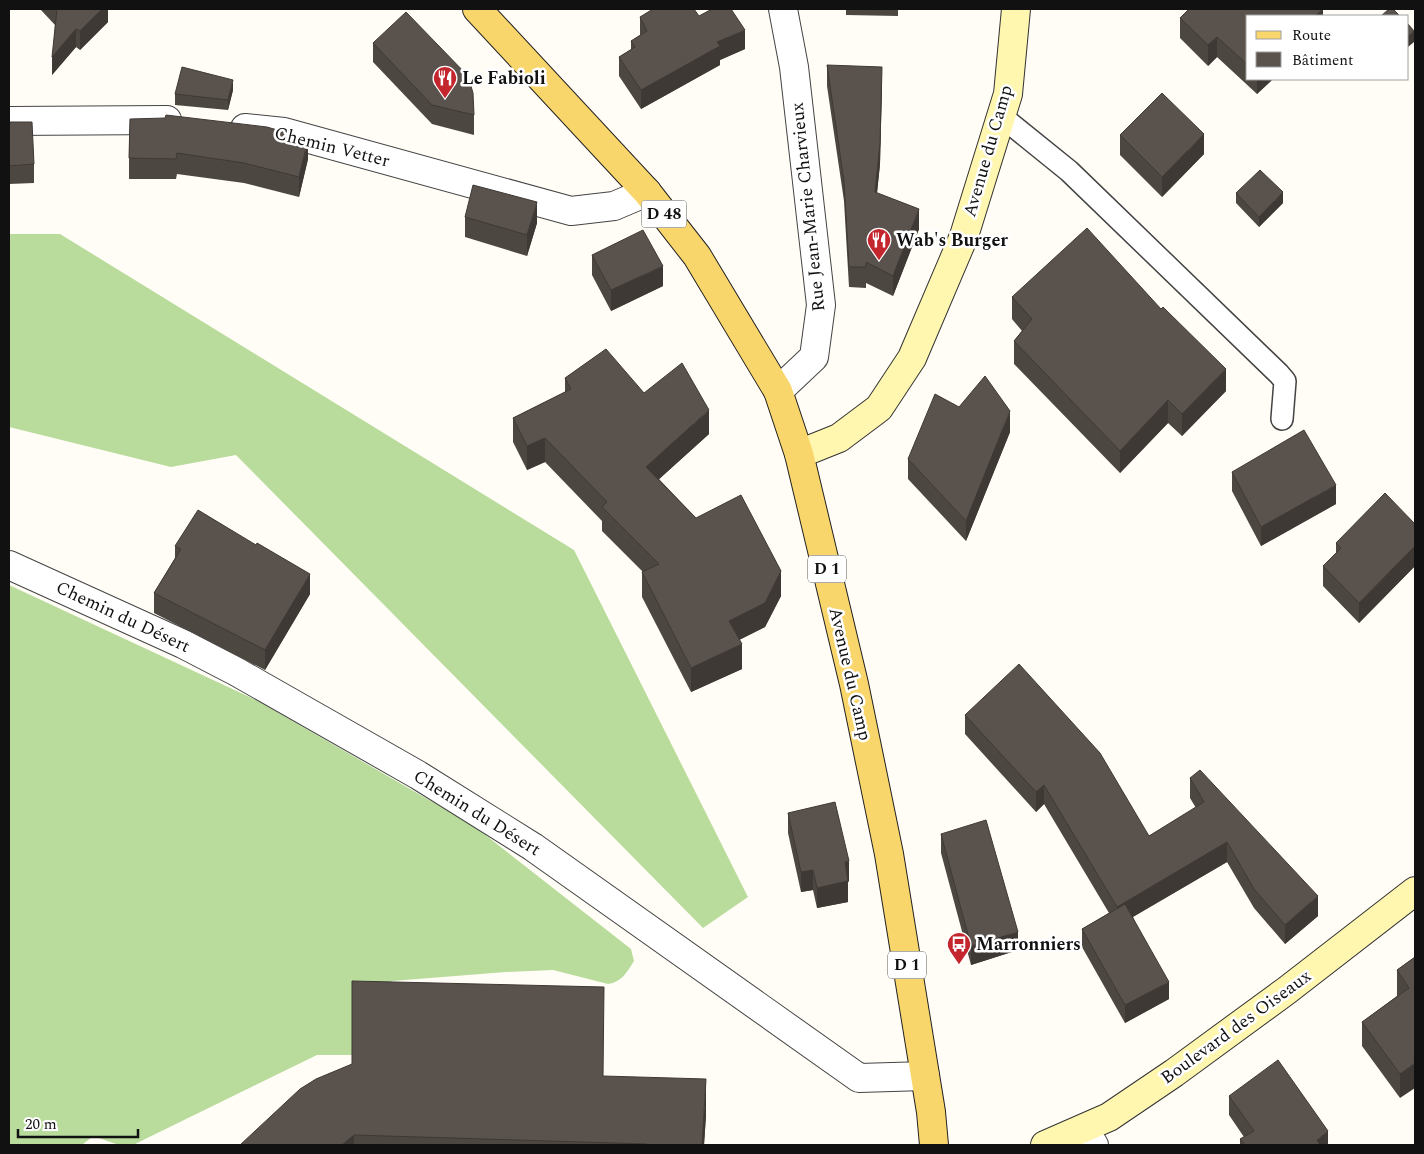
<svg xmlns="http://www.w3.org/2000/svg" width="1424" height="1154" viewBox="0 0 1424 1154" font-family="Spectral,serif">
  <rect width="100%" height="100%" fill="#fffdf5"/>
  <g fill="#b9dc9c">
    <path d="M 9,234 L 60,234 L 574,550 L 748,897 L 703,928 L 236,455 L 171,467 L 9,427 Z"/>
    <path d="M 9,585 L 258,701 L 474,826 L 631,949 L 634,961 C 627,972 622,982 608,984 L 553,970 L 506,972 L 392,981 L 367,996 L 352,1055 L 317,1055 L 133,1145 L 119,1145 L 93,1136 L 82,1145 L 9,1145 Z"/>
  </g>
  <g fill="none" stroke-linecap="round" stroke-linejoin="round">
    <g stroke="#444" stroke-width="24">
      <path id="lane" d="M 1001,116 L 1069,171 L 1279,374 L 1285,381 L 1282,419"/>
    </g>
    <g stroke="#444" stroke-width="30">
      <g id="street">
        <path d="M 9,121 L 167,120"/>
        <path d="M 245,128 L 284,132 L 571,211 L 614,206 L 647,192"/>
        <path d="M 778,391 L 814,357 L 821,305 L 794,67 L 783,9"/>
        <path d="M 9,565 L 183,644 L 237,672 L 418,775 L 533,847 L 859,1078 L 925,1076"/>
        <path d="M 1084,1130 L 1094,1145"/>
      </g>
    </g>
    <g stroke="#333" stroke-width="30">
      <g id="secondary">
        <path d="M 799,454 L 839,438 L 879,408 L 912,358 L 964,236 L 1008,94 L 1016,9"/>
        <path d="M 1045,1145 L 1109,1117 L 1174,1073 L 1286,991 L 1415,891"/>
      </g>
    </g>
    <g stroke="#222" stroke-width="30">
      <path id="primary" d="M 477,9 L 647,192 L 697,256 L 778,391 L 799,454 L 854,684 L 889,854 L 931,1112 L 934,1145"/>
    </g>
    <use href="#lane" stroke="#fff" stroke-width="21"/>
    <use href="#street" stroke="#fff" stroke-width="28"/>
    <use href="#secondary" stroke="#fff6b0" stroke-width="28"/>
    <use href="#primary" stroke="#f9d66b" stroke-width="28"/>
  </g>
  <g fill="#4d4742">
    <path d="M 40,9 L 108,9 L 108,22 L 80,50 L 76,47 L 52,75 L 55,25 Z"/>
    <path d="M 846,9 L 898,9 L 898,16 L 846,15 Z"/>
    <path d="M 1189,9 L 1323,9 L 1323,16 L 1248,16 L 1248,79 L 1273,79 L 1257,94 L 1217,57 L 1208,66 L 1180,38 L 1180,18 Z"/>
    <path d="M 699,16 L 745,49 L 720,60 L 720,65 L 641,109 L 619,76 L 619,57 L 631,50 L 631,41 L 640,35 L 640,17 Z"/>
    <path d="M 373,43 L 474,115 L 474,135 L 432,124 L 373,62 Z"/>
    <path d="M 827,65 L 882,88 L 880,164 L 877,193 L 919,229 L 893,296 L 866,283 L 866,288 L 849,287 L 844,201 L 827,86 Z"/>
    <path d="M 233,90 L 228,110 L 175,105 L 175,94 Z"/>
    <path d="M 130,119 L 308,159 L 299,197 L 244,183 L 177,174 L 176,179 L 129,179 L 129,158 Z"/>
    <path d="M 9,122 L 34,164 L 34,183 L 9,184 Z"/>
    <path d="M 1120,135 L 1204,154 L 1162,197 L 1120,155 Z"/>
    <path d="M 1236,193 L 1283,203 L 1259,227 L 1236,203 Z"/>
    <path d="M 465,217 L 537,223 L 527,256 L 465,237 Z"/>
    <path d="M 592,255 L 663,286 L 611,311 L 592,275 Z"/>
    <path d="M 1012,297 L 1161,309 L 1226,391 L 1182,436 L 1168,423 L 1120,473 L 1014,364 L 1014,341 L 1022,331 L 1012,319 Z"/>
    <path d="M 565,378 L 644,393 L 709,434 L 659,479 L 696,518 L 781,596 L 765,627 L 739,640 L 742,669 L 691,692 L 642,597 L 642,572 L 643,572 L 602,531 L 602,521 L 545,462 L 527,470 L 513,442 L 513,418 L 565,392 Z"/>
    <path d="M 959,407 L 1010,432 L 966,541 L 908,479 L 908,459 Z"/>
    <path d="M 1232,472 L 1336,504 L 1261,546 L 1232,491 Z"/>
    <path d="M 1415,524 L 1415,566 L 1359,623 L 1323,586 L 1323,566 L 1336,554 L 1336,543 Z"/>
    <path d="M 175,546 L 310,594 L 265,670 L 154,613 L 154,593 L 175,558 Z"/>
    <path d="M 965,715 L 1149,836 L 1196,808 L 1190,798 L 1190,778 L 1318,916 L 1285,944 L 1254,908 L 1227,862 L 1133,917 L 1169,999 L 1125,1023 L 1082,947 L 1082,929 L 1109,913 L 1044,804 L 1036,812 L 965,734 Z"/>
    <path d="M 788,813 L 849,881 L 848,882 L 848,902 L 817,908 L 813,890 L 801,892 L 788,833 Z"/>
    <path d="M 941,834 L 1018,950 L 971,965 L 941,853 Z"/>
    <path d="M 1415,957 L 1400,1098 L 1362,1046 L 1362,1022 L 1397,996 L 1397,970 Z"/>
    <path d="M 604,1076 L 706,1115 L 704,1145 L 240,1145 Z"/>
    <path d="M 1229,1096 L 1328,1145 L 1240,1145 L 1240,1139 L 1244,1137 L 1229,1115 Z"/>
  </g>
  <g fill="#3f3936">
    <path d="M 102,9 L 108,9 L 108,22 L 80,50 L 80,31 Z"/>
    <path d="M 1323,9 L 1323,16 L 1315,16 Z"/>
    <path d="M 76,29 L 76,47 L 52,75 L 52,57 Z"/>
    <path d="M 745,30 L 745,49 L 720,60 L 720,65 L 641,109 L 641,90 L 717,42 Z"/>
    <path d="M 1414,31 L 1414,42 L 1408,47 L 1408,36 Z"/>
    <path d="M 1217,37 L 1217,57 L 1208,66 L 1208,45 Z"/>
    <path d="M 882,67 L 880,164 L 875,212 L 875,192 Z"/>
    <path d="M 1257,79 L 1273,79 L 1257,94 Z"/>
    <path d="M 233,80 L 233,90 L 228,110 L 228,100 Z"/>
    <path d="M 1204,134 L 1204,154 L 1162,197 L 1162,177 Z"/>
    <path d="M 308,139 L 308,159 L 299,197 L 299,177 Z"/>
    <path d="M 1283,192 L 1283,203 L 1259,227 L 1259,217 Z"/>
    <path d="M 537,202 L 537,223 L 527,256 L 527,235 Z"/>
    <path d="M 919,209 L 919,229 L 893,296 L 893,276 Z"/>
    <path d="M 663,266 L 663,286 L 611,311 L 611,290 Z"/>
    <path d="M 1226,369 L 1226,391 L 1182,436 L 1182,414 Z"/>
    <path d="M 1168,400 L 1168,423 L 1120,473 L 1120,451 Z"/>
    <path d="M 709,410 L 709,434 L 646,491 L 646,467 Z"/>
    <path d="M 1010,411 L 1010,432 L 966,541 L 966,521 Z"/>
    <path d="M 545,438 L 545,462 L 527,470 L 527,446 Z"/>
    <path d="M 1336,485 L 1336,504 L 1261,546 L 1261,527 Z"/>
    <path d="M 1415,546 L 1415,566 L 1359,623 L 1359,603 Z"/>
    <path d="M 781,571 L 781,596 L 765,627 L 729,645 L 729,621 Z"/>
    <path d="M 310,574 L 310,594 L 265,670 L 265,650 Z"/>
    <path d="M 742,644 L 742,669 L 691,692 L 691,668 Z"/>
    <path d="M 1044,785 L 1044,804 L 1036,812 L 1036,792 Z"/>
    <path d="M 1227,842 L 1227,862 L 1117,926 L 1117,907 Z"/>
    <path d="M 849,861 L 849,881 L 848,882 L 848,902 L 817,908 L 817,888 L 845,862 Z"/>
    <path d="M 813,870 L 813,890 L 801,892 L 801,872 Z"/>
    <path d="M 1318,896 L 1318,916 L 1285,944 L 1285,925 Z"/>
    <path d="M 1018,932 L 1018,950 L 971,965 L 971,946 Z"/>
    <path d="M 1169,982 L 1169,999 L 1125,1023 L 1125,1005 Z"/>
    <path d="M 1415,1063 L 1415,1088 L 1400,1098 L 1400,1074 Z"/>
    <path d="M 706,1079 L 706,1115 L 704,1145 L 702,1145 Z"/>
    <path d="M 1328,1131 L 1328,1145 L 1317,1145 L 1317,1140 Z"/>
    <path d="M 354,1135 L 354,1145 L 342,1145 Z"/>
  </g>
  <g fill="#5a524d" stroke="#3f3936">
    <path d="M 57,9 L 102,9 L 80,31 L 76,29 L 52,57 Z"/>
    <path d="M 653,9 L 694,9 L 699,16 L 712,9 L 731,9 L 745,30 L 717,42 L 720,46 L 641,90 L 619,57 L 635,47 L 631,41 L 647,31 L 640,17 Z"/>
    <path d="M 1189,9 L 1323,9 L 1315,16 L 1248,16 L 1248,65 L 1217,37 L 1208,45 L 1180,18 Z"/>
    <path d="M 1389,9 L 1393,9 L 1400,16 L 1381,16 Z"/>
    <path d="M 406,12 L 468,76 L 473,93 L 474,115 L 432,105 L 373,43 Z"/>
    <path d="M 1408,24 L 1414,31 L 1408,36 Z"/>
    <path d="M 827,65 L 882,67 L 880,143 L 875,192 L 919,209 L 893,276 L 866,262 L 866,267 L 849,267 L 844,181 Z"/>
    <path d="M 182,67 L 233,80 L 228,100 L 175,94 Z"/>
    <path d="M 1162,93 L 1204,134 L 1162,177 L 1120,135 Z"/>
    <path d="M 166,115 L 267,127 L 308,139 L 299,177 L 244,163 L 177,153 L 176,159 L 129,158 L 130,119 L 165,118 Z"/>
    <path d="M 9,122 L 32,122 L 34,164 L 9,166 Z"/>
    <path d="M 1260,170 L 1283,192 L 1259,217 L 1236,193 Z"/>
    <path d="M 473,185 L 537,202 L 527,235 L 465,217 Z"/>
    <path d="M 1087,228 L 1161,309 L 1163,307 L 1226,369 L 1182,414 L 1168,400 L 1120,451 L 1014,341 L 1032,319 L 1012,297 Z"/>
    <path d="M 643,230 L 663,266 L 611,290 L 592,255 Z"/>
    <path d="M 606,349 L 644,393 L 682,363 L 709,410 L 646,467 L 696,518 L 741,495 L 781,571 L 765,603 L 729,621 L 742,644 L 691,668 L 642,572 L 659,564 L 602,507 L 607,502 L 545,438 L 527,446 L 513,418 L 571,389 L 565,378 Z"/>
    <path d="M 985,376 L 1010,411 L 966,521 L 908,459 L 935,394 L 959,407 Z"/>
    <path d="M 1304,430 L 1336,485 L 1261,527 L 1232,472 Z"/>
    <path d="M 1385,493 L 1415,524 L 1415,546 L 1359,603 L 1323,566 L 1341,548 L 1336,543 Z"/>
    <path d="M 198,510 L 256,545 L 257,543 L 310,574 L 265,650 L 154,593 L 181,549 L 175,546 Z"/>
    <path d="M 1019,664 L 1100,753 L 1149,836 L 1204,802 L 1190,778 L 1200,770 L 1318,896 L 1285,925 L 1254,889 L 1227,842 L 1117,907 L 1044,785 L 1036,792 L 965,715 Z"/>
    <path d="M 835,802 L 849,861 L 845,862 L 848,881 L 817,888 L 813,870 L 801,872 L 788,813 Z"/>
    <path d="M 986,820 L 1018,932 L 971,946 L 941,834 Z"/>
    <path d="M 1125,904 L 1169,982 L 1125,1005 L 1082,929 Z"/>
    <path d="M 1415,957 L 1415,1063 L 1400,1074 L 1362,1022 L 1409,988 L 1397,970 Z"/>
    <path d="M 352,981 L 604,987 L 603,1076 L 706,1079 L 702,1145 L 647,1145 L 647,1144 L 354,1135 L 342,1145 L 240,1145 L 300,1089 L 316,1079 L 352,1064 Z"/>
    <path d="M 1278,1060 L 1328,1131 L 1317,1140 L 1320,1145 L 1245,1145 L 1240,1139 L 1254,1131 L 1229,1096 Z"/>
  </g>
  <defs>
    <g id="restaurant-pin" transform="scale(1.25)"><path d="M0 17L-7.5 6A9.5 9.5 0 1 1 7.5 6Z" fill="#c4262e" stroke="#fff"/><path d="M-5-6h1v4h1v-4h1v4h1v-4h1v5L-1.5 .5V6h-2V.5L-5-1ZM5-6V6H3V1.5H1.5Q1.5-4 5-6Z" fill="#fff"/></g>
    <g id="bus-pin" transform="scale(1.25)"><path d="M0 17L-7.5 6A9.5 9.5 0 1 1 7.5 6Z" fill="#c4262e" stroke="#fff"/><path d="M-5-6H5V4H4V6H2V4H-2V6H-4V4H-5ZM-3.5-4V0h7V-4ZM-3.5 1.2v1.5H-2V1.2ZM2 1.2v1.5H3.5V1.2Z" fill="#fff"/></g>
  </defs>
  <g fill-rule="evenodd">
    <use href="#restaurant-pin" x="445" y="78"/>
    <use href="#restaurant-pin" x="879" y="240"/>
    <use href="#bus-pin" x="959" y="944"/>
  </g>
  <g text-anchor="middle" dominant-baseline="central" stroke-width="5" stroke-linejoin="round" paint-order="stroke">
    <g fill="#fff" stroke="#585858" stroke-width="1">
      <rect x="641.5" y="200.5" width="45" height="27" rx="4"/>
      <rect x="808" y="555.5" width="38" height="27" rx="4"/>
      <rect x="888" y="951.5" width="38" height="27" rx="4"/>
    </g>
    <g font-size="16" font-weight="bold" fill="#111">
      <text x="664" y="214">D 48</text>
      <text x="827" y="569">D 1</text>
      <text x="907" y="965">D 1</text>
    </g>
    <g font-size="18" font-weight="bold" fill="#111" stroke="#fff" text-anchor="start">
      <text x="462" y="78">Le Fabioli</text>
      <text x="896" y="240">Wab's Burger</text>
      <text x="976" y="944">Marronniers</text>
    </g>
    <g font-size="18" fill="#111" stroke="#fff">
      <text transform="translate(332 147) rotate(14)">Chemin Vetter</text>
      <text transform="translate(988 151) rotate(-74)">Avenue du Camp</text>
      <text transform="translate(808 207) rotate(-96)">Rue Jean-Marie Charvieux</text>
      <text transform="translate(123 617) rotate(25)">Chemin du Désert</text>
      <text transform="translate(850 674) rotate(77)">Avenue du Camp</text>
      <text transform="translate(477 813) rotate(32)">Chemin du Désert</text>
      <text transform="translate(1236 1027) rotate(-36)">Boulevard des Oiseaux</text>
    </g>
  </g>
  <rect width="1424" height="1154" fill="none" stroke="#111111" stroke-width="20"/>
  <rect x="1246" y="15" width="162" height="65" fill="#ffffff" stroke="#a0a0a0"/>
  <rect x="1256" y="31" width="25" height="8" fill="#f9d66b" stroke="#a0a0a0"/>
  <text x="1292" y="40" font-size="15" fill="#111111">Route</text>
  <rect x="1256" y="52" width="25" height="15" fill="#5a524d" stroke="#a0a0a0"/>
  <text x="1292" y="65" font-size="15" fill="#111111">Bâtiment</text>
  <path d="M18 1129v8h120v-8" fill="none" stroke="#111111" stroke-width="2.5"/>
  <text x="25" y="1129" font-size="15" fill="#111111" stroke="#ffffff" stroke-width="4" paint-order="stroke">20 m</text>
</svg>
